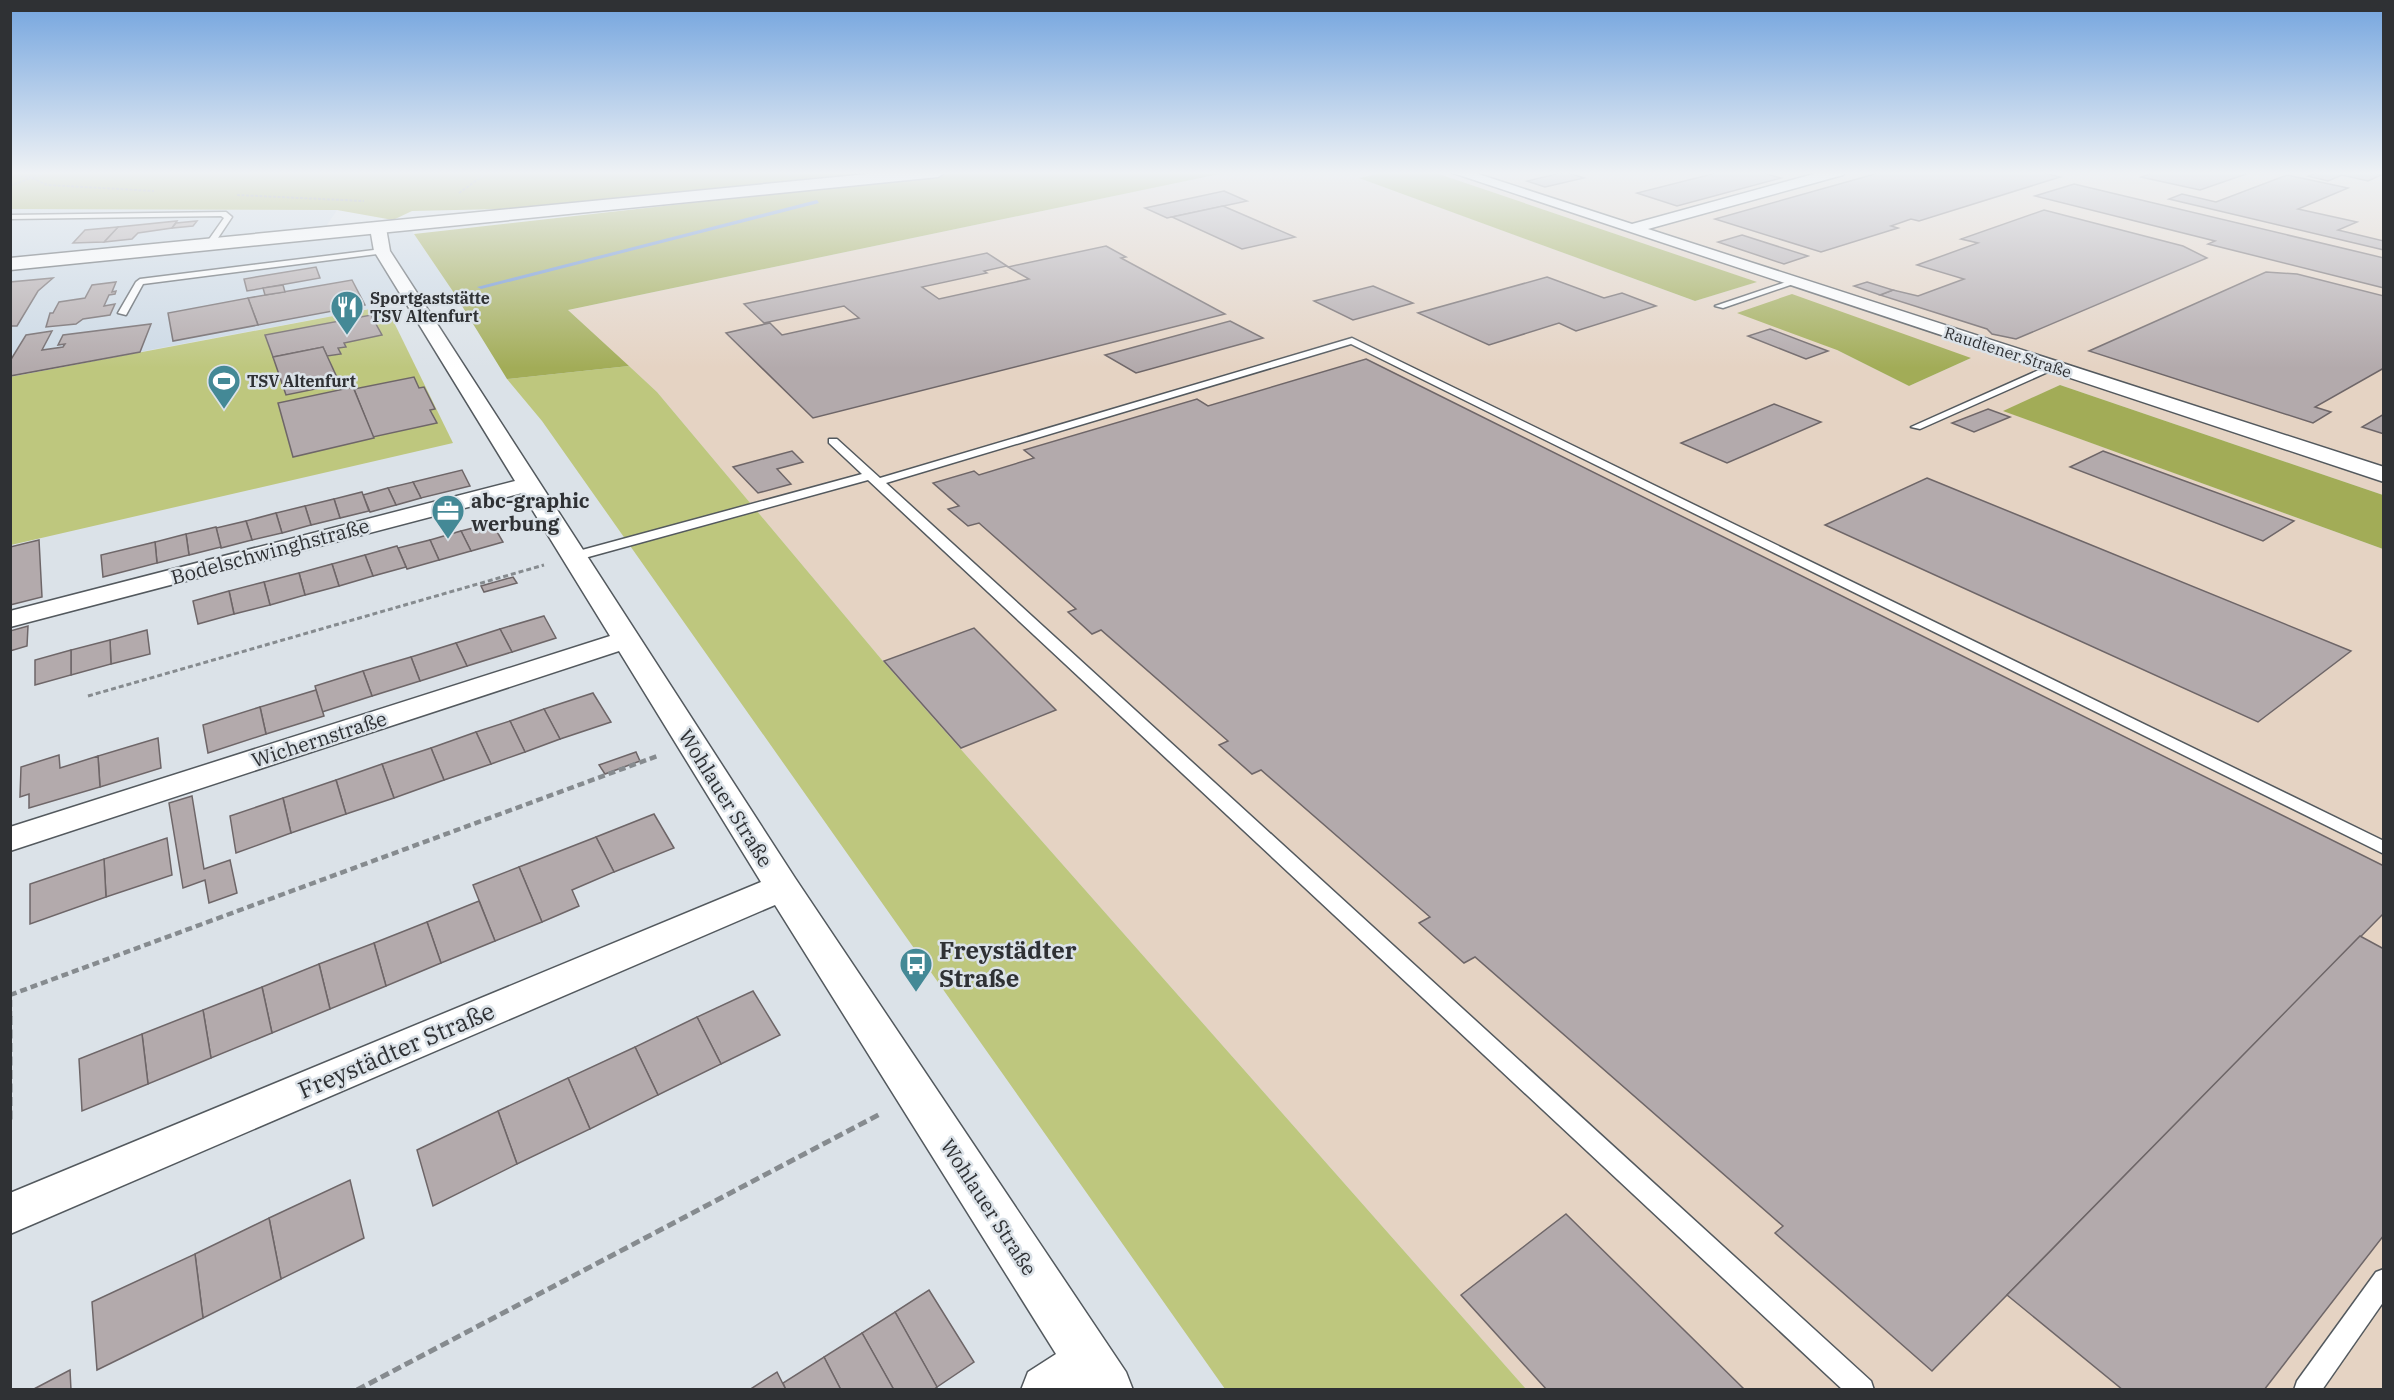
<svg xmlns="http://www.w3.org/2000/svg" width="2394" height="1400" viewBox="0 0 2394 1400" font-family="'IBM Plex Serif',serif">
  <rect width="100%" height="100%" fill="#dbe2e8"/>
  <path fill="#ccd9e5" d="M 11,209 L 337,210 L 325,228 L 405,221 L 454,293 L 11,376 Z"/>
  <path fill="#e5d3c3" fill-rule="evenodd" d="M 1229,172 L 1386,172 L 1360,178 L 1695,301 L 1756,282 L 1433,172 L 2383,172 L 2383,495 L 2060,385 L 2004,411 L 2383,549 L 2383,1389 L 1526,1389 L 882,660 L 657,392 L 568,310 ZM 1837,350 L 1971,358 L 1909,386 Z"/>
  <g fill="#bec77e">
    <path d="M 386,306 L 453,443 L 11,545 L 10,377 Z"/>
    <path d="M 629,366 L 657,392 L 882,660 L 1526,1389 L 1225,1389 L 542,421 L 507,379 Z"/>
  </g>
  <g fill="#a2ac57">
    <path d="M 11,172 L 887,172 L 537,208 L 412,211 L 393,220 L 337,210 L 11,209 Z"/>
    <path d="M 968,172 L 1229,172 L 568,310 L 629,366 L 507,379 L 454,293 L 414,234 Z"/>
    <path d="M 1386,172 L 1433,172 L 1757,282 L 1695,301 L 1359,178 Z"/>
    <path d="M 1792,294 L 1971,358 L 1909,386 L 1837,350 L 1737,313 Z"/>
    <path d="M 2060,385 L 2383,495 L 2383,549 L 2003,411 Z"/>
  </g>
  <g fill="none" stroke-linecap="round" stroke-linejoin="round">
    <g fill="#658ccf" fill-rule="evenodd">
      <path d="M 782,172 L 790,172 L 792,174 L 789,176 Z"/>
      <path d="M 817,200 L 819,203 L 481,289 L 477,287 Z"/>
    </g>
  </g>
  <g fill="#b3aaac" stroke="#6e6668" stroke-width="1.5">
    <path d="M 1565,172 L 1584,178 L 1545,187 L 1527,181 Z"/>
    <path d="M 1720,172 L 1759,172 L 1781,178 L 1677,206 L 1637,193 Z"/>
    <path d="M 1882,172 L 2041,172 L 2060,177 L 1919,221 L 1911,219 L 1891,226 L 1898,228 L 1821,252 L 1715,219 Z"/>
    <path d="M 2155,172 L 2252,172 L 2200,190 L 2141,177 Z"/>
    <path d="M 2319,172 L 2367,172 L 2381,175 L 2368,181 L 2342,175 L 2328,181 L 2308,176 Z"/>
    <path d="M 2287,175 L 2348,188 L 2298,209 L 2357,222 L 2338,230 L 2384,241 L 2384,250 L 2169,199 L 2182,194 L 2216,202 Z"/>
    <path d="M 2074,184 L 2384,258 L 2384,288 L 2208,244 L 2215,241 L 2035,196 Z"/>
    <path d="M 1224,191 L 1247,201 L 1167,218 L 1145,208 Z"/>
    <path d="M 1223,206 L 1295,237 L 1242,249 L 1172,217 Z"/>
    <path d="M 2044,210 L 2183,246 L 2207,258 L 2016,339 L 1992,334 L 1987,329 L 1880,295 L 1893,290 L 1918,296 L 1964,279 L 1917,265 L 1978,243 L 1961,239 Z"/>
    <path d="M 177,221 L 172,228 L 138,233 L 132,239 L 104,242 L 118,227 Z"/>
    <path d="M 197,221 L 193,226 L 172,228 L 176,223 Z"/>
    <path d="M 118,227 L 104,242 L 73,243 L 85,230 Z"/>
    <path d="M 1742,235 L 1808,256 L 1784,264 L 1718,242 Z"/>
    <path d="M 1106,246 L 1126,257 L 1121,258 L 1225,314 L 813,418 L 726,333 L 770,323 L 782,335 L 859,318 L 844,306 L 764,323 L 744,304 L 987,253 L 1007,266 L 984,271 L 987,273 L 922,287 L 939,299 L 1029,279 L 1008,267 Z"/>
    <path d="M 316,267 L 320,278 L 247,291 L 244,279 Z"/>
    <path d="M 2266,272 L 2297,274 L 2384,296 L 2384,368 L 2315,407 L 2331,412 L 2313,423 L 2089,351 Z"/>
    <path d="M 1547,277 L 1604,298 L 1622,293 L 1656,306 L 1576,331 L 1559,323 L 1489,345 L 1418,313 Z"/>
    <path d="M 53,278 L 38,291 L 17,326 L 10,326 L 10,282 Z"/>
    <path d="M 352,280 L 365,305 L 258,325 L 248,298 Z"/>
    <path d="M 116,282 L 112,292 L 116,291 L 115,294 L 109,295 L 104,306 L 115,304 L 110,315 L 83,319 L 76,324 L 46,327 L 50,313 L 53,313 L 59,302 L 85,298 L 92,285 Z"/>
    <path d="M 1867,282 L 1893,290 L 1880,295 L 1854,286 Z"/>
    <path d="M 283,285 L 285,292 L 265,295 L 263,288 Z"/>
    <path d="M 1373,286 L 1413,303 L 1353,320 L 1314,301 Z"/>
    <path d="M 248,298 L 258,325 L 173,341 L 168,313 Z"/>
    <path d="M 371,315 L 382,335 L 344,343 L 346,347 L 338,348 L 341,354 L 327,356 L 323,347 L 273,357 L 265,335 Z"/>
    <path d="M 1230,321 L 1263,338 L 1136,373 L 1105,355 Z"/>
    <path d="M 151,324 L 140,352 L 10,376 L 10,361 L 26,335 L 52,331 L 42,350 L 63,347 L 65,344 L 58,345 L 63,335 Z"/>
    <path d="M 1770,329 L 1828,351 L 1806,359 L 1748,336 Z"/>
    <path d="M 323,347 L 340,384 L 286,395 L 273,357 Z"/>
    <path d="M 1366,359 L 2384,866 L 2384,913 L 1932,1371 L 1775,1233 L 1783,1226 L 1475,957 L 1464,963 L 1419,923 L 1430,917 L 1261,770 L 1252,774 L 1219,745 L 1228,741 L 1101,630 L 1092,634 L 1068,612 L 1076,609 L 979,523 L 968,526 L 948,509 L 959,506 L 933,483 L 974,471 L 979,475 L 1034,458 L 1024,450 L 1197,399 L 1208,406 Z"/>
    <path d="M 414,377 L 419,388 L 424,387 L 435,409 L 430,410 L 437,423 L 373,437 L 354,389 Z"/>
    <path d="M 353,387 L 374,438 L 293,457 L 278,403 Z"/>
    <path d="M 1774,404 L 1821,422 L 1727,463 L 1681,443 Z"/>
    <path d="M 1988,409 L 2010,417 L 1974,432 L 1952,423 Z"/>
    <path d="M 2384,414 L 2384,434 L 2362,427 Z"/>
    <path d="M 792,451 L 803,462 L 777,469 L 791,484 L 758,493 L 733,467 Z"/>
    <path d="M 2103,451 L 2294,521 L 2263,541 L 2070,467 Z"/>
    <path d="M 462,470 L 470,486 L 421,498 L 413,482 Z"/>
    <path d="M 1927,478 L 2351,651 L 2258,722 L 1825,525 Z"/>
    <path d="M 413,482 L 421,498 L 396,505 L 388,488 Z"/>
    <path d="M 388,488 L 396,505 L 370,512 L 363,495 Z"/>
    <path d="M 362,492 L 369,511 L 340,518 L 334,499 Z"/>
    <path d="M 334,499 L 340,518 L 311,525 L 305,506 Z"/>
    <path d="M 305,506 L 311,525 L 282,533 L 276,513 Z"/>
    <path d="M 276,513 L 282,533 L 252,540 L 246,521 Z"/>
    <path d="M 246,521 L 252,540 L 221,548 L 216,528 Z"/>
    <path d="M 492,523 L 503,542 L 471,551 L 461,531 Z"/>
    <path d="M 216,527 L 221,547 L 189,555 L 186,534 Z"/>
    <path d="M 461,531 L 471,551 L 439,560 L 430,540 Z"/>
    <path d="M 186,534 L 189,555 L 157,563 L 155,542 Z"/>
    <path d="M 39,540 L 42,597 L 10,605 L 10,547 Z"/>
    <path d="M 430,540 L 439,560 L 407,569 L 398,548 Z"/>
    <path d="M 155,542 L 157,563 L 103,577 L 101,555 Z"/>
    <path d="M 397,546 L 406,567 L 373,576 L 365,555 Z"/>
    <path d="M 365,555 L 373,576 L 339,586 L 332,564 Z"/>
    <path d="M 332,564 L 339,586 L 305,595 L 299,573 Z"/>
    <path d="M 299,573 L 305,595 L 270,605 L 264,582 Z"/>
    <path d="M 513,577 L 517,583 L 484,592 L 481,586 Z"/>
    <path d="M 264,582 L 270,605 L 234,614 L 229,591 Z"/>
    <path d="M 229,591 L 234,614 L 198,624 L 193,601 Z"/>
    <path d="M 544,616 L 556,638 L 512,652 L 500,629 Z"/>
    <path d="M 28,626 L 27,646 L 10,651 L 10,631 Z"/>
    <path d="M 974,628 L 1056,710 L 961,748 L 884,661 Z"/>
    <path d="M 500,629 L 512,652 L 467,666 L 456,643 Z"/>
    <path d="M 147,630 L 150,654 L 111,664 L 110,640 Z"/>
    <path d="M 110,640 L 111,664 L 71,675 L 71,650 Z"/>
    <path d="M 456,643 L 467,666 L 420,681 L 411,657 Z"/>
    <path d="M 71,650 L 71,675 L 35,685 L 35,660 Z"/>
    <path d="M 411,657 L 420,681 L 372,696 L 363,671 Z"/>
    <path d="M 363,671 L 372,696 L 322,712 L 315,686 Z"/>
    <path d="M 316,690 L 324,716 L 266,734 L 260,707 Z"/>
    <path d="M 593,693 L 611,722 L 560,739 L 544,709 Z"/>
    <path d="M 260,707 L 266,734 L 208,753 L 203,725 Z"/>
    <path d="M 544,709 L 560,739 L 525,752 L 510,721 Z"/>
    <path d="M 510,721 L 525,752 L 491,764 L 476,732 Z"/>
    <path d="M 476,732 L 491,764 L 444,780 L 431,748 Z"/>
    <path d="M 158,738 L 161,768 L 100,787 L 98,756 Z"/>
    <path d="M 431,748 L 444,780 L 394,798 L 382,764 Z"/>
    <path d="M 636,752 L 640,761 L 605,774 L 599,765 Z"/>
    <path d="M 59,755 L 60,768 L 98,756 L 100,787 L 29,808 L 29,794 L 20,797 L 21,767 Z"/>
    <path d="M 382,764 L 394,798 L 346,814 L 336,780 Z"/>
    <path d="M 336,780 L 346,814 L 291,833 L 283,798 Z"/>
    <path d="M 192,796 L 204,869 L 230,860 L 237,893 L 209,903 L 205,880 L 183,888 L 169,803 Z"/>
    <path d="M 283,798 L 291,833 L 236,853 L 230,816 Z"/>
    <path d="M 654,814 L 674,848 L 614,872 L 596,837 Z"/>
    <path d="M 596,837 L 614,872 L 572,890 L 579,906 L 542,922 L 519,867 Z"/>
    <path d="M 167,838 L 172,875 L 106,897 L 104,859 Z"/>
    <path d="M 104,859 L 106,897 L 30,924 L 30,884 Z"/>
    <path d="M 519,867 L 542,922 L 495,941 L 473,885 Z"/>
    <path d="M 479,901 L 495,941 L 441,963 L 427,922 Z"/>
    <path d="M 427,922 L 441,963 L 386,986 L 374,943 Z"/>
    <path d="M 2360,936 L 2384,949 L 2384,1235 L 2264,1390 L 2123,1390 L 2007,1295 Z"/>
    <path d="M 374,943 L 386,986 L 330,1009 L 319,964 Z"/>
    <path d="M 319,964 L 330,1009 L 272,1033 L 262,987 Z"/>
    <path d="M 262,987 L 272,1033 L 211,1058 L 203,1010 Z"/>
    <path d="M 753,991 L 780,1035 L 721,1064 L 697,1017 Z"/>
    <path d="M 203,1010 L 211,1058 L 148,1084 L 142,1034 Z"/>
    <path d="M 697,1017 L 721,1064 L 658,1095 L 635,1047 Z"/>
    <path d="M 142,1034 L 148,1084 L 82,1111 L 79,1059 Z"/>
    <path d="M 635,1047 L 658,1095 L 590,1129 L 568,1078 Z"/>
    <path d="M 568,1078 L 590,1129 L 517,1164 L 498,1111 Z"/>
    <path d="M 498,1111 L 517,1164 L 433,1206 L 417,1150 Z"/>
    <path d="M 350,1180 L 364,1238 L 281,1279 L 269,1218 Z"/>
    <path d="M 1566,1214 L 1745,1390 L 1547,1390 L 1461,1295 Z"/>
    <path d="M 269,1218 L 281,1279 L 203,1318 L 195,1254 Z"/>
    <path d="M 195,1254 L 203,1318 L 97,1370 L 92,1302 Z"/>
    <path d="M 929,1290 L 974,1362 L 937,1387 L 895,1312 Z"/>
    <path d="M 895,1312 L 937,1387 L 933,1390 L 894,1390 L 862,1333 Z"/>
    <path d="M 862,1333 L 894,1390 L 841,1390 L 824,1357 Z"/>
    <path d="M 824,1357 L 841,1390 L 786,1390 L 783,1383 Z"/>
    <path d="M 70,1370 L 71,1390 L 32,1390 Z"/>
    <path d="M 777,1372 L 786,1390 L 749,1390 Z"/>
  </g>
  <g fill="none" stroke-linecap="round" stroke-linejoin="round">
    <g stroke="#53595e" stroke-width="3">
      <g id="lane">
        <path d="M 226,212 L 232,217 L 212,247 L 209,247 L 205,245 L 224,218 L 221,216 L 10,219 L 10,215 Z"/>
        <path d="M 382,249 L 386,251 L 385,253 L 143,284 L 126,315 L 118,313 L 136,282 L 140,279 Z"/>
        <path d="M 1792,280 L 1799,282 L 1723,308 L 1715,306 Z"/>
        <path d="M 1352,338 L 2384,841 L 2384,854 L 1351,344 L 886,483 L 1871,1381 L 1874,1390 L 1843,1390 L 868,480 L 581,559 L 576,560 L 570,556 L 571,553 L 862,474 L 829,443 L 829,439 L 837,439 L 880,478 Z"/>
        <path d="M 2050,365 L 2059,367 L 1920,429 L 1911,427 Z"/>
        <path d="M 2384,1269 L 2384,1301 L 2322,1390 L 2294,1390 L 2297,1381 L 2376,1272 Z"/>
      </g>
    </g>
    <g stroke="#53595e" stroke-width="3">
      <g id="street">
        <path d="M 1450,172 L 1472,172 L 1632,224 L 1821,172 L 1845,172 L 1843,175 L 1648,229 L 2384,467 L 2384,482 Z"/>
        <path d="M 378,223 L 386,228 L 390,251 L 795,878 L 1126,1372 L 1133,1390 L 1021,1390 L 1028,1372 L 1056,1354 L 775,905 L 10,1234 L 10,1193 L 761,882 L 619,651 L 10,851 L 10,827 L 610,636 L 522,493 L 10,627 L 10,611 L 515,481 L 374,251 L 370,228 Z"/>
      </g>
    </g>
    <g stroke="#53595e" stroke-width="3">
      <path id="secondary" d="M 888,172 L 946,172 L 938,177 L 10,270 L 10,258 Z"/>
    </g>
    <g stroke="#868b8f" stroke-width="2" stroke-dasharray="3 1.5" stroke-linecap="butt">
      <path d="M 10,175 L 30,177 L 47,185 L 154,191"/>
      <path d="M 10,186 L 46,172"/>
      <path d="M 459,193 L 488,172"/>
      <path d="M 237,195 L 364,201"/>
    </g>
    <path stroke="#868b8f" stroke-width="3" stroke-dasharray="5 3" stroke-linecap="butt" d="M 88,696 L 544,565"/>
    <g stroke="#868b8f" stroke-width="4.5" stroke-dasharray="7 4" stroke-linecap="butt">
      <path d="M 10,995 L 660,755"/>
      <path d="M 10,1000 L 10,1017"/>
    </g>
    <g stroke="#868b8f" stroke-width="5" stroke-dasharray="9 4.5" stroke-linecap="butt">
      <path d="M 10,1016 L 10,1121"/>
      <path d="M 357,1390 L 882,1113"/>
    </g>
    <use href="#lane" fill="#fff" fill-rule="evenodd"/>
    <use href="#street" fill="#fff" fill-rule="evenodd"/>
    <use href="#secondary" fill="#fff" fill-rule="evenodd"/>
  </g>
  <linearGradient id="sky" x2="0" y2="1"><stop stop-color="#73a4de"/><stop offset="0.47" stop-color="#eff2f5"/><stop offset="1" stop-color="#eff2f5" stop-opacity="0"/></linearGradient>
  <rect width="2394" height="368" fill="url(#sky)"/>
  <defs>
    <g id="restaurant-pin" transform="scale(1.725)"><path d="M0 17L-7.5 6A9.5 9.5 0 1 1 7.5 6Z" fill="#448996" stroke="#dbe2e8"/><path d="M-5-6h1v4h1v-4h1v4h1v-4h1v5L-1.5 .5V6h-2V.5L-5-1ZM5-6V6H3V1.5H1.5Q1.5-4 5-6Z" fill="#fff"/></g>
    <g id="stadium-pin" transform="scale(1.725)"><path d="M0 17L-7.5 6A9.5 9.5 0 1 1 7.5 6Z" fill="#448996" stroke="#dbe2e8"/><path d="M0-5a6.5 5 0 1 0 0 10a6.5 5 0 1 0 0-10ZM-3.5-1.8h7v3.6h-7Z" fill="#fff"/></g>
    <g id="office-pin" transform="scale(1.725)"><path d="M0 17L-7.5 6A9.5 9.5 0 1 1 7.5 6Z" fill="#448996" stroke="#dbe2e8"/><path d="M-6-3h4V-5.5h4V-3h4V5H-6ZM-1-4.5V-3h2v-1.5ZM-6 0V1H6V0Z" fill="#fff"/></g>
    <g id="bus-pin" transform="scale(1.725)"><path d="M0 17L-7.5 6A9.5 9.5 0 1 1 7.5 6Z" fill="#448996" stroke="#dbe2e8"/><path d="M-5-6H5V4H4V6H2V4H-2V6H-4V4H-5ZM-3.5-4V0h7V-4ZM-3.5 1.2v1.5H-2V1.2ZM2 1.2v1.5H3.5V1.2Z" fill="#fff"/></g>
  </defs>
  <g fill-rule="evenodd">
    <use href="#restaurant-pin" x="347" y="307"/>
    <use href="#stadium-pin" x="224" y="381"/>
    <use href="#office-pin" x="448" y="511"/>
    <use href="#bus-pin" x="916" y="964"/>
  </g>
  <g text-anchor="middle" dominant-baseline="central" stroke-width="5" stroke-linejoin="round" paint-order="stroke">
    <g font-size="16" font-weight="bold" fill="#2f3134" stroke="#dbe2e8" text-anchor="start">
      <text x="370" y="298">Sportgaststätte<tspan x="370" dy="18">TSV Altenfurt</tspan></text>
      <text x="247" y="381">TSV Altenfurt</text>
    </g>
    <g font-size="16" fill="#2f3134" stroke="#dbe2e8">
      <text transform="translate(2008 352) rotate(18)">Raudtener Straße</text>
    </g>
    <g font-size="20" font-weight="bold" fill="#2f3134" stroke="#dbe2e8" text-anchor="start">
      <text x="471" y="500">abc-graphic<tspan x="471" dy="23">werbung</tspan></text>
    </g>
    <g font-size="20" fill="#2f3134" stroke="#dbe2e8">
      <text transform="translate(270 551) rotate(-15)">Bodelschwinghstraße</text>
      <text transform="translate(319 739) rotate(-18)">Wichernstraße</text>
      <text transform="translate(726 798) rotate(58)">Wohlauer Straße</text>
      <text transform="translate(989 1207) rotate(57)">Wohlauer Straße</text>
    </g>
    <g font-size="24" font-weight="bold" fill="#2f3134" stroke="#dbe2e8" text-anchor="start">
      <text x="939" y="950">Freystädter<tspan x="939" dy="28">Straße</tspan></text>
    </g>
    <g font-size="24" fill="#2f3134" stroke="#dbe2e8">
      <text transform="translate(396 1050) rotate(-23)">Freystädter Straße</text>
    </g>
  </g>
  <rect width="2394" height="1400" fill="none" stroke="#2f3134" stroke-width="24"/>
</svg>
